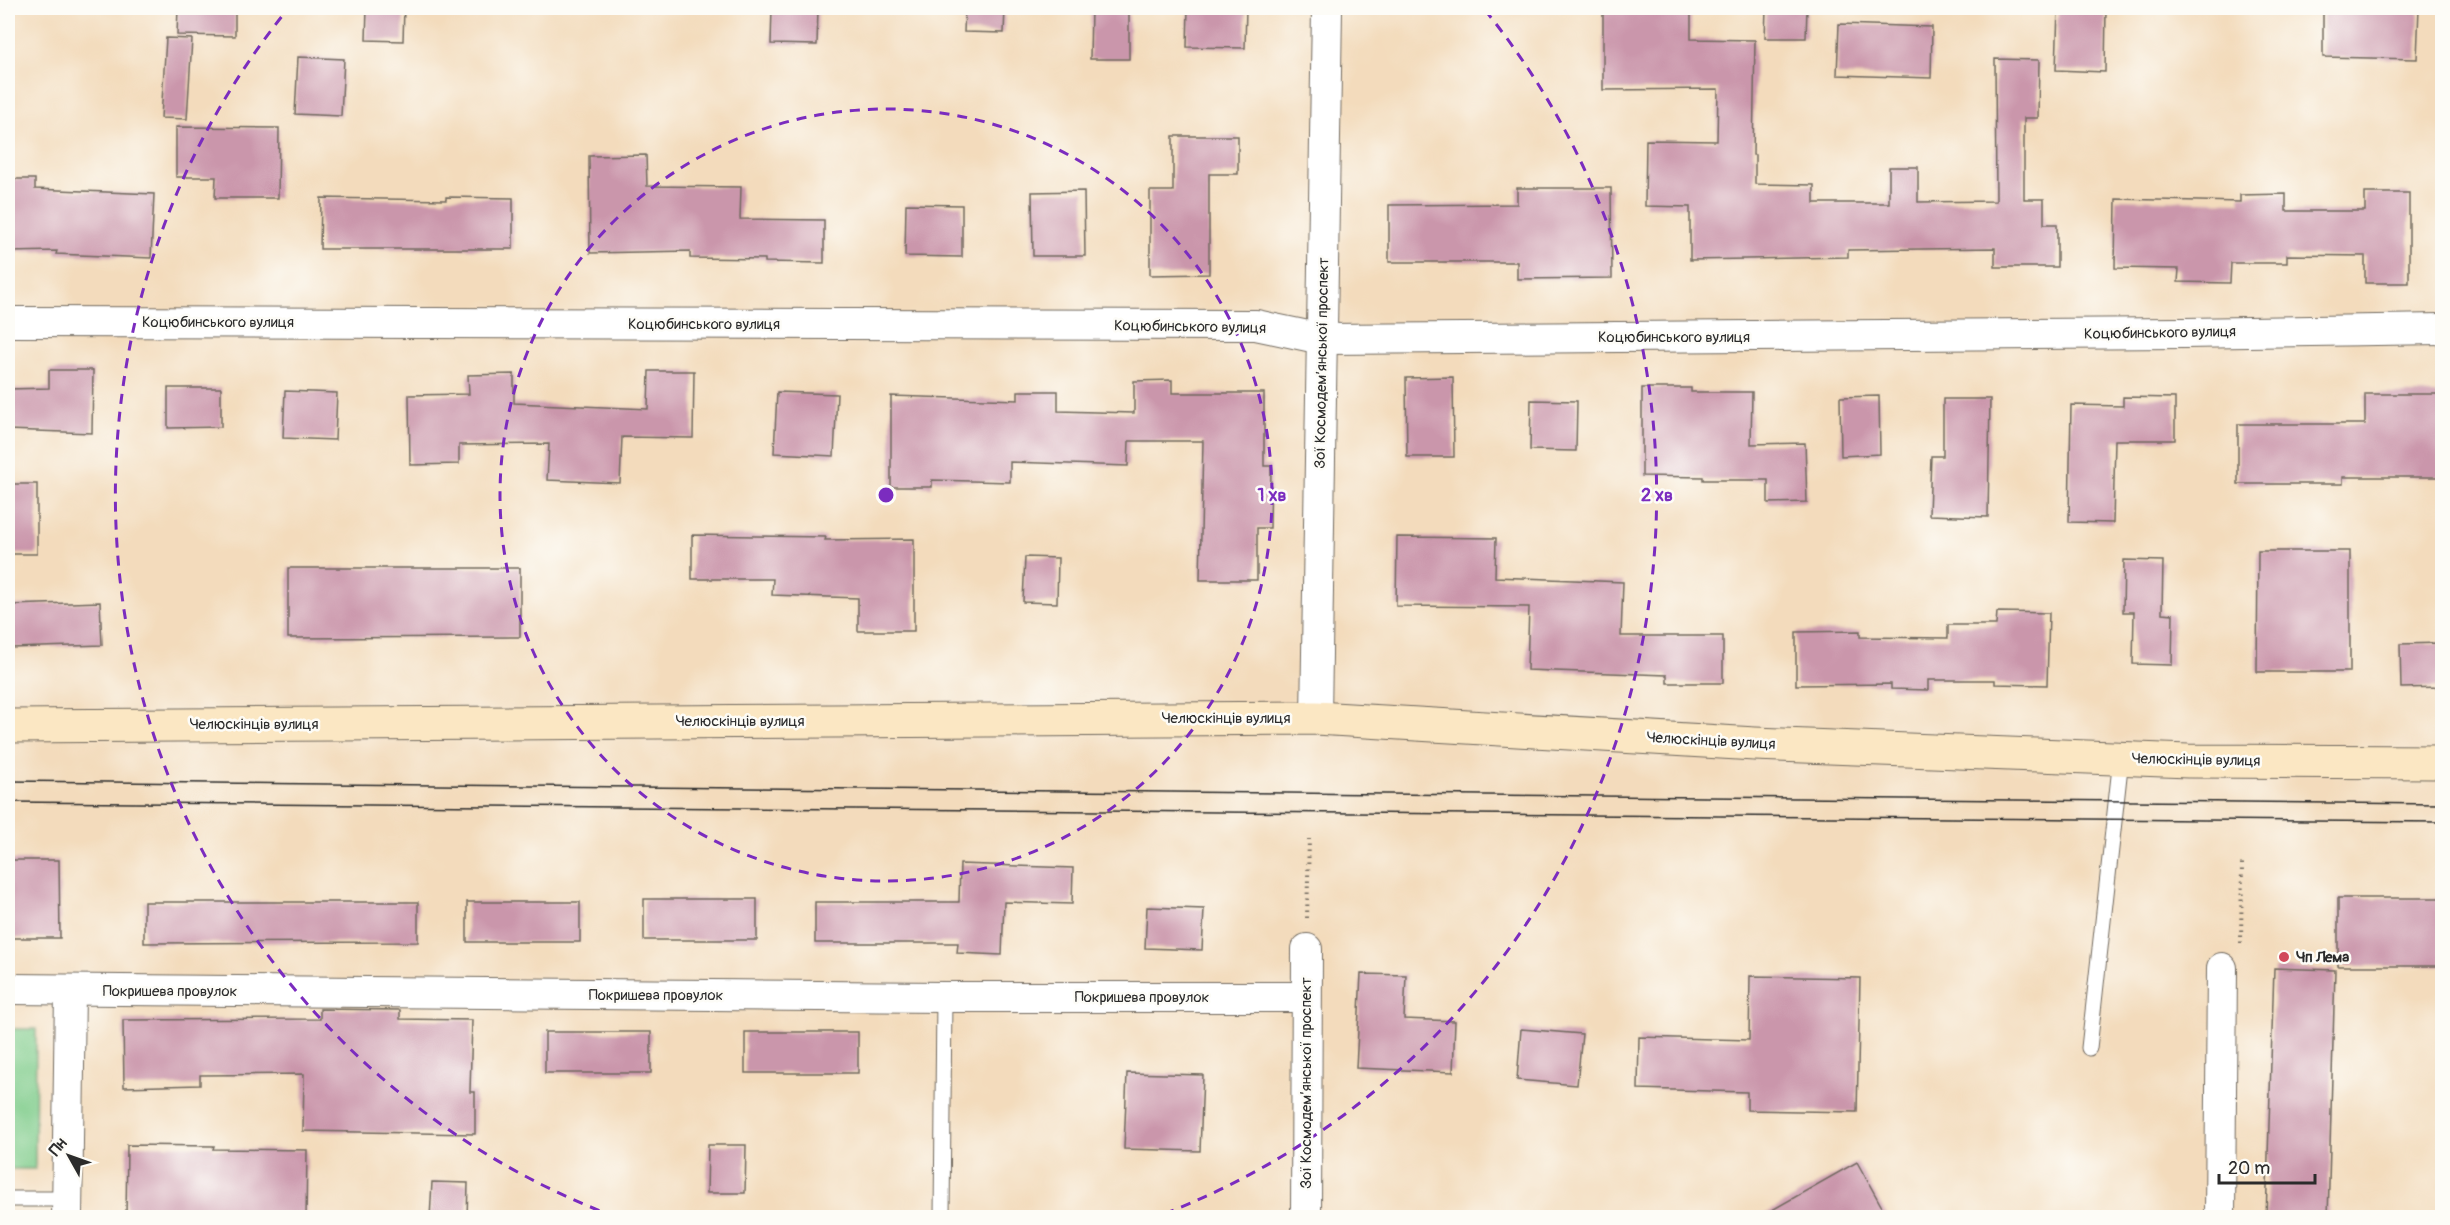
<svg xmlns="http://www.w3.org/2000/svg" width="2450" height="1225" viewBox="0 0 2450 1225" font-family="Pangolin,sans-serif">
  <rect width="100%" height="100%" fill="#fdfcf7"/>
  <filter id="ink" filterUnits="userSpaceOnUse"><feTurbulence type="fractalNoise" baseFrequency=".0167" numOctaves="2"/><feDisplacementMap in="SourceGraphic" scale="12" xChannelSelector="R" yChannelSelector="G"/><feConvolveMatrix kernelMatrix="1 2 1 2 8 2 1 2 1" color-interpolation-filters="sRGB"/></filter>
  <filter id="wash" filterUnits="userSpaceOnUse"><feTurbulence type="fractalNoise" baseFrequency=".008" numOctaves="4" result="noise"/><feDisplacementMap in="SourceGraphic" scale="24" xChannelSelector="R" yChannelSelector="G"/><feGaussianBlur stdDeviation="1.35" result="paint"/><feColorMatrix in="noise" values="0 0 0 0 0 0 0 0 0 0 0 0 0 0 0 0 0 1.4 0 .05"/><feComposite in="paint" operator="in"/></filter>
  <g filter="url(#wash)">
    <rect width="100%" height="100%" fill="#f3dbbc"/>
    <path fill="#7fcc8b" stroke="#557c5b" stroke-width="1.5" d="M 8,1029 L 36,1029 L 35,1169 L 8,1169 Z"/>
    <g id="blocks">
      <g fill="#ca96ab">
        <path d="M 178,8 L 235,8 L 235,36 L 177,35 Z"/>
        <path d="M 367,8 L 404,8 L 403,41 L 366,40 Z"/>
        <path d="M 772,8 L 818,8 L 817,45 L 771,44 Z"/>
        <path d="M 965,8 L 1005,8 L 1004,33 L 964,32 Z"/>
        <path d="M 1091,8 L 1129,8 L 1129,59 L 1090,59 Z"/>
        <path d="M 1188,8 L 1246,8 L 1245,48 L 1187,47 Z"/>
        <path d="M 1603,8 L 1691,8 L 1691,39 L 1755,40 L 1753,155 L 1755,155 L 1755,184 L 1814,185 L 1814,203 L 1889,203 L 1889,167 L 1918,167 L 1918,202 L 1996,201 L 1995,59 L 2039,60 L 2038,118 L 2024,118 L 2024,199 L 2044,199 L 2044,224 L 2057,224 L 2057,267 L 1995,267 L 1995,248 L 1848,250 L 1848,257 L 1690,260 L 1690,207 L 1645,206 L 1646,140 L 1717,141 L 1718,89 L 1603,90 Z"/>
        <path d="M 1766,8 L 1807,8 L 1806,38 L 1765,38 Z"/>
        <path d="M 2058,8 L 2106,8 L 2105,72 L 2056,70 Z"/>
        <path d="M 2323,8 L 2419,8 L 2417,59 L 2323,57 Z"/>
        <path d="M 1839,24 L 1932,27 L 1931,78 L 1837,75 Z"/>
        <path d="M 166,38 L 192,39 L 187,119 L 161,118 Z"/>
        <path d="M 298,57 L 344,59 L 341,116 L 295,114 Z"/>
        <path d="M 176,127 L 279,128 L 278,198 L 215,198 L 216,177 L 176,177 Z"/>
        <path d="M 1173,136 L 1238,136 L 1238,174 L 1209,174 L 1209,274 L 1150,275 L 1150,191 L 1173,191 Z"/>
        <path d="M 646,155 L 647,186 L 741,187 L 740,219 L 824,220 L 824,263 L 765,262 L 765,259 L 690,258 L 690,251 L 590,253 L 589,156 Z"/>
        <path d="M 8,179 L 35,179 L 35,189 L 154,194 L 151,258 L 56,254 L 57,251 L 8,252 Z"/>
        <path d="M 1517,188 L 1611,188 L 1612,278 L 1517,279 L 1517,262 L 1389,262 L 1389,205 L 1517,204 Z"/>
        <path d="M 1084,191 L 1085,256 L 1033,256 L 1032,192 Z"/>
        <path d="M 2365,193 L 2409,193 L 2409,283 L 2365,283 L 2365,256 L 2287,255 L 2287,263 L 2231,263 L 2230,283 L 2178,282 L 2179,269 L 2115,268 L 2116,199 L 2240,202 L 2240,195 L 2286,194 L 2286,211 L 2365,211 Z"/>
        <path d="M 446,197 L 513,198 L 513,249 L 320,249 L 321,198 L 446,200 Z"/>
        <path d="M 906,204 L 962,205 L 962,257 L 905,256 Z"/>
        <path d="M 49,370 L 93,370 L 92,433 L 8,430 L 8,389 L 49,388 Z"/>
        <path d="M 649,371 L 694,371 L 693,438 L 622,437 L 620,483 L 547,480 L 549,444 L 459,445 L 459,464 L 410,465 L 409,395 L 469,394 L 468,375 L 514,374 L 514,403 L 648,409 Z"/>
        <path d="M 1453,377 L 1454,457 L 1407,457 L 1406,378 Z"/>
        <path d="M 1172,380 L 1172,393 L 1264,393 L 1264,466 L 1271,466 L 1270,528 L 1257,528 L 1257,580 L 1200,580 L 1203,441 L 1129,441 L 1128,466 L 1010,462 L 1010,482 L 932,480 L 932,487 L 891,487 L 891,396 L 1018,400 L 1018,391 L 1058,391 L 1058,411 L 1134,413 L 1134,381 Z"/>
        <path d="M 168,388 L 221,388 L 221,427 L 168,428 Z"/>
        <path d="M 1642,388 L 1691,388 L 1691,392 L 1752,392 L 1751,444 L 1805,443 L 1807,502 L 1768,503 L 1768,480 L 1703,480 L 1703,477 L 1642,476 Z"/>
        <path d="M 285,391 L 337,393 L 335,440 L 283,438 Z"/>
        <path d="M 777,392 L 837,394 L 834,456 L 774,453 Z"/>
        <path d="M 2365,394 L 2442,394 L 2442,477 L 2343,477 L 2343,484 L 2238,484 L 2238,424 L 2365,424 Z"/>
        <path d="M 1879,396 L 1880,454 L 1841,456 L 1840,397 Z"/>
        <path d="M 2123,397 L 2175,398 L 2175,440 L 2115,440 L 2113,523 L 2069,522 L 2071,405 L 2123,406 Z"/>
        <path d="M 1943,399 L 1990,399 L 1988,517 L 1929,515 L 1931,456 L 1943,456 Z"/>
        <path d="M 1531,400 L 1577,401 L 1576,451 L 1530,450 Z"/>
        <rect x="8" y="484" width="29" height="70"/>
        <path d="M 692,535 L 826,537 L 825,540 L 914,539 L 914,631 L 858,631 L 858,598 L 772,595 L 773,579 L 692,579 Z"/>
        <path d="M 1397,537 L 1496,538 L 1495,577 L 1623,582 L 1621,636 L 1723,636 L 1723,683 L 1667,683 L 1667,675 L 1527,670 L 1529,607 L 1396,606 Z"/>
        <path d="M 2258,551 L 2350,551 L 2350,672 L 2257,672 Z"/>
        <path d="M 1025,557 L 1058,558 L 1057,603 L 1023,602 Z"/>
        <path d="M 2124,560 L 2163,561 L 2162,613 L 2173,614 L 2172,665 L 2133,664 L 2134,612 L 2123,612 Z"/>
        <path d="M 288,568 L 520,568 L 520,637 L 288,638 Z"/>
        <path d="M 100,602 L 102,645 L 11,648 L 10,605 Z"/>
        <path d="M 1997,612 L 2049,613 L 2047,685 L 1995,684 L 1995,680 L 1928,680 L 1928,690 L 1891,689 L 1891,684 L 1796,685 L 1796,632 L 1860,631 L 1860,637 L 1948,638 L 1948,625 L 1996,625 Z"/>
        <path d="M 2442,643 L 2442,687 L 2401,688 L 2400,644 Z"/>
        <path d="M 8,860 L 59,860 L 60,938 L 8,938 Z"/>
        <path d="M 960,864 L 1073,868 L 1072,904 L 1004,902 L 1002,955 L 957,953 L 958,943 L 815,943 L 815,902 L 959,902 Z"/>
        <rect x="2338" y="898" width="104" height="68"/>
        <rect x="644" y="899" width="113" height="41"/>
        <path d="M 144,902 L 418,902 L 418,942 L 144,943 Z"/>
        <rect x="467" y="902" width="113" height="40"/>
        <path d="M 1147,907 L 1204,909 L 1202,950 L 1145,948 Z"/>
        <path d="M 2274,968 L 2335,970 L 2328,1218 L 2266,1218 Z"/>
        <path d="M 1361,974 L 1406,975 L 1404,1019 L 1455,1021 L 1453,1072 L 1356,1068 Z"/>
        <path d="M 1750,976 L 1860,978 L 1857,1112 L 1747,1110 L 1747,1092 L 1638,1089 L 1639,1037 L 1749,1040 Z"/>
        <path d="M 320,1009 L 400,1010 L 400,1019 L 472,1020 L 470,1092 L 475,1092 L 475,1134 L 303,1131 L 304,1074 L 200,1075 L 200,1085 L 124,1087 L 123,1020 L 320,1019 Z"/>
        <path d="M 1521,1029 L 1582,1034 L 1577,1085 L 1517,1080 Z"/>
        <rect x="545" y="1032" width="106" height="41"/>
        <rect x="745" y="1032" width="113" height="41"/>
        <path d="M 1127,1073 L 1203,1075 L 1200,1151 L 1124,1149 Z"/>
        <path d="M 127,1145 L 214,1146 L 213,1149 L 307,1150 L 306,1218 L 126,1218 Z"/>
        <path d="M 708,1145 L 746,1145 L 745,1193 L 707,1193 Z"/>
        <path d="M 1857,1162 L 1888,1218 L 1758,1218 Z"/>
        <path d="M 432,1182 L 468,1183 L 467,1218 L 430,1218 Z"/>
      </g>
    </g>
  </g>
  <g filter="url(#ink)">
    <use href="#blocks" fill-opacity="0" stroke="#71695e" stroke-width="1.5"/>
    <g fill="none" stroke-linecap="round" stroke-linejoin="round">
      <g stroke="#71695e" stroke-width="17">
        <g id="lane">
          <path d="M 2089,1048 L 2121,758"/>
          <path d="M 8,1199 L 67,1199"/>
          <path d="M 942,1218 L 944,997"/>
        </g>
      </g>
      <g stroke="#71695e" stroke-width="32">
        <g id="street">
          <path d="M 8,322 L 1256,325 L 1322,339 L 2184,333 L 2442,329"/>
          <path d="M 1316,718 L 1327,8"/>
          <path d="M 8,989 L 944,997 L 1305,997"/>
          <path d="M 67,1218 L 70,990"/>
          <path d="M 1306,1218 L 1307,949"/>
          <path d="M 2220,1218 L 2222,968"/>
        </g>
      </g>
      <g stroke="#71695e" stroke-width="35">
        <path id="secondary" d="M 8,726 L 1316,718 L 1755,744 L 2188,761 L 2442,762"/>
      </g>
      <g stroke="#71695e" stroke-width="4" stroke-dasharray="1.5 4.5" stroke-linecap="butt">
        <path d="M 1307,918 L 1309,839"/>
        <path d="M 2241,943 L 2242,863"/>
      </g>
      <use href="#lane" stroke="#fff" stroke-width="15"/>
      <use href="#street" stroke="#fff" stroke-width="30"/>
      <use href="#secondary" stroke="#fbe7c3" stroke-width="33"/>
      <g stroke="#2b2b2b" stroke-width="1.5">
        <path d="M 8,781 L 2442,804"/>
        <path d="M 8,802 L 2442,822"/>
      </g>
    </g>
  </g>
  <g fill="none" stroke="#7b2cbf" stroke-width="3" stroke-dasharray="10 8">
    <circle cx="886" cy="495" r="386"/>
    <path d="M616 1217A771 771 0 0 1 287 10M1485 10A771 771 0 0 1 1156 1217"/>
  </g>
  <circle fill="#d1495b" stroke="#fdfcf7" stroke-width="2" cx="2284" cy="957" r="6"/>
  <g text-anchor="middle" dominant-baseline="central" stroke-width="5" stroke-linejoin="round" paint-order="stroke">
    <g font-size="15" fill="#2b2b2b" stroke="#fdfcf7">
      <text x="218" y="322">Коцюбинського вулиця</text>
      <text x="704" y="324">Коцюбинського вулиця</text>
      <text transform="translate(1190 327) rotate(1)">Коцюбинського вулиця</text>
      <text transform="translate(2160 333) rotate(-1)">Коцюбинського вулиця</text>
      <text x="1674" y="337">Коцюбинського вулиця</text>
      <text transform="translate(1322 363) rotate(-89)">Зої Космодем’янської проспект</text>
      <text x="1226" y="718">Челюскінців вулиця</text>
      <text x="740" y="721">Челюскінців вулиця</text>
      <text x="254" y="724">Челюскінців вулиця</text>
      <text transform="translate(1711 741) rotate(3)">Челюскінців вулиця</text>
      <text transform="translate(2196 760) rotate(1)">Челюскінців вулиця</text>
      <text x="170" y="991">Покришева провулок</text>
      <text x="656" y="995">Покришева провулок</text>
      <text x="1142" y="997">Покришева провулок</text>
      <text transform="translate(1306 1083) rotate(-90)">Зої Космодем’янської проспект</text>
    </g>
    <g font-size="15" font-weight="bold" fill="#2b2b2b" stroke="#fdfcf7" text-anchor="start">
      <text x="2296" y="957">Чп Лема</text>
    </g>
  </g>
  <circle cx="886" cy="495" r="9" fill="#7b2cbf" stroke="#fdfcf7" stroke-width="3"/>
  <g font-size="18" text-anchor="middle" font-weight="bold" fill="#7b2cbf" stroke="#fdfcf7" stroke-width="5" stroke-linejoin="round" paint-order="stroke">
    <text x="1272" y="501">1 хв</text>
    <text x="1657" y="501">2 хв</text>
  </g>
  <rect width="2450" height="1225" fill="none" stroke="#fdfcf7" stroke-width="30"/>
  <g transform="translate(69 1156) rotate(310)" stroke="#fdfcf7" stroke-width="4.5" paint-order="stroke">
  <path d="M0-4.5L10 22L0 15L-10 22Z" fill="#2b2b2b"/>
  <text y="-9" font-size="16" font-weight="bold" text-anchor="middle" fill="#2b2b2b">Пн</text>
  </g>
  <path d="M2219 1174v9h96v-9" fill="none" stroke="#2b2b2b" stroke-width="3"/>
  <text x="2228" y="1174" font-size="18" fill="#2b2b2b" stroke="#fdfcf7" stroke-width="4.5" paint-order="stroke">20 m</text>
</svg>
